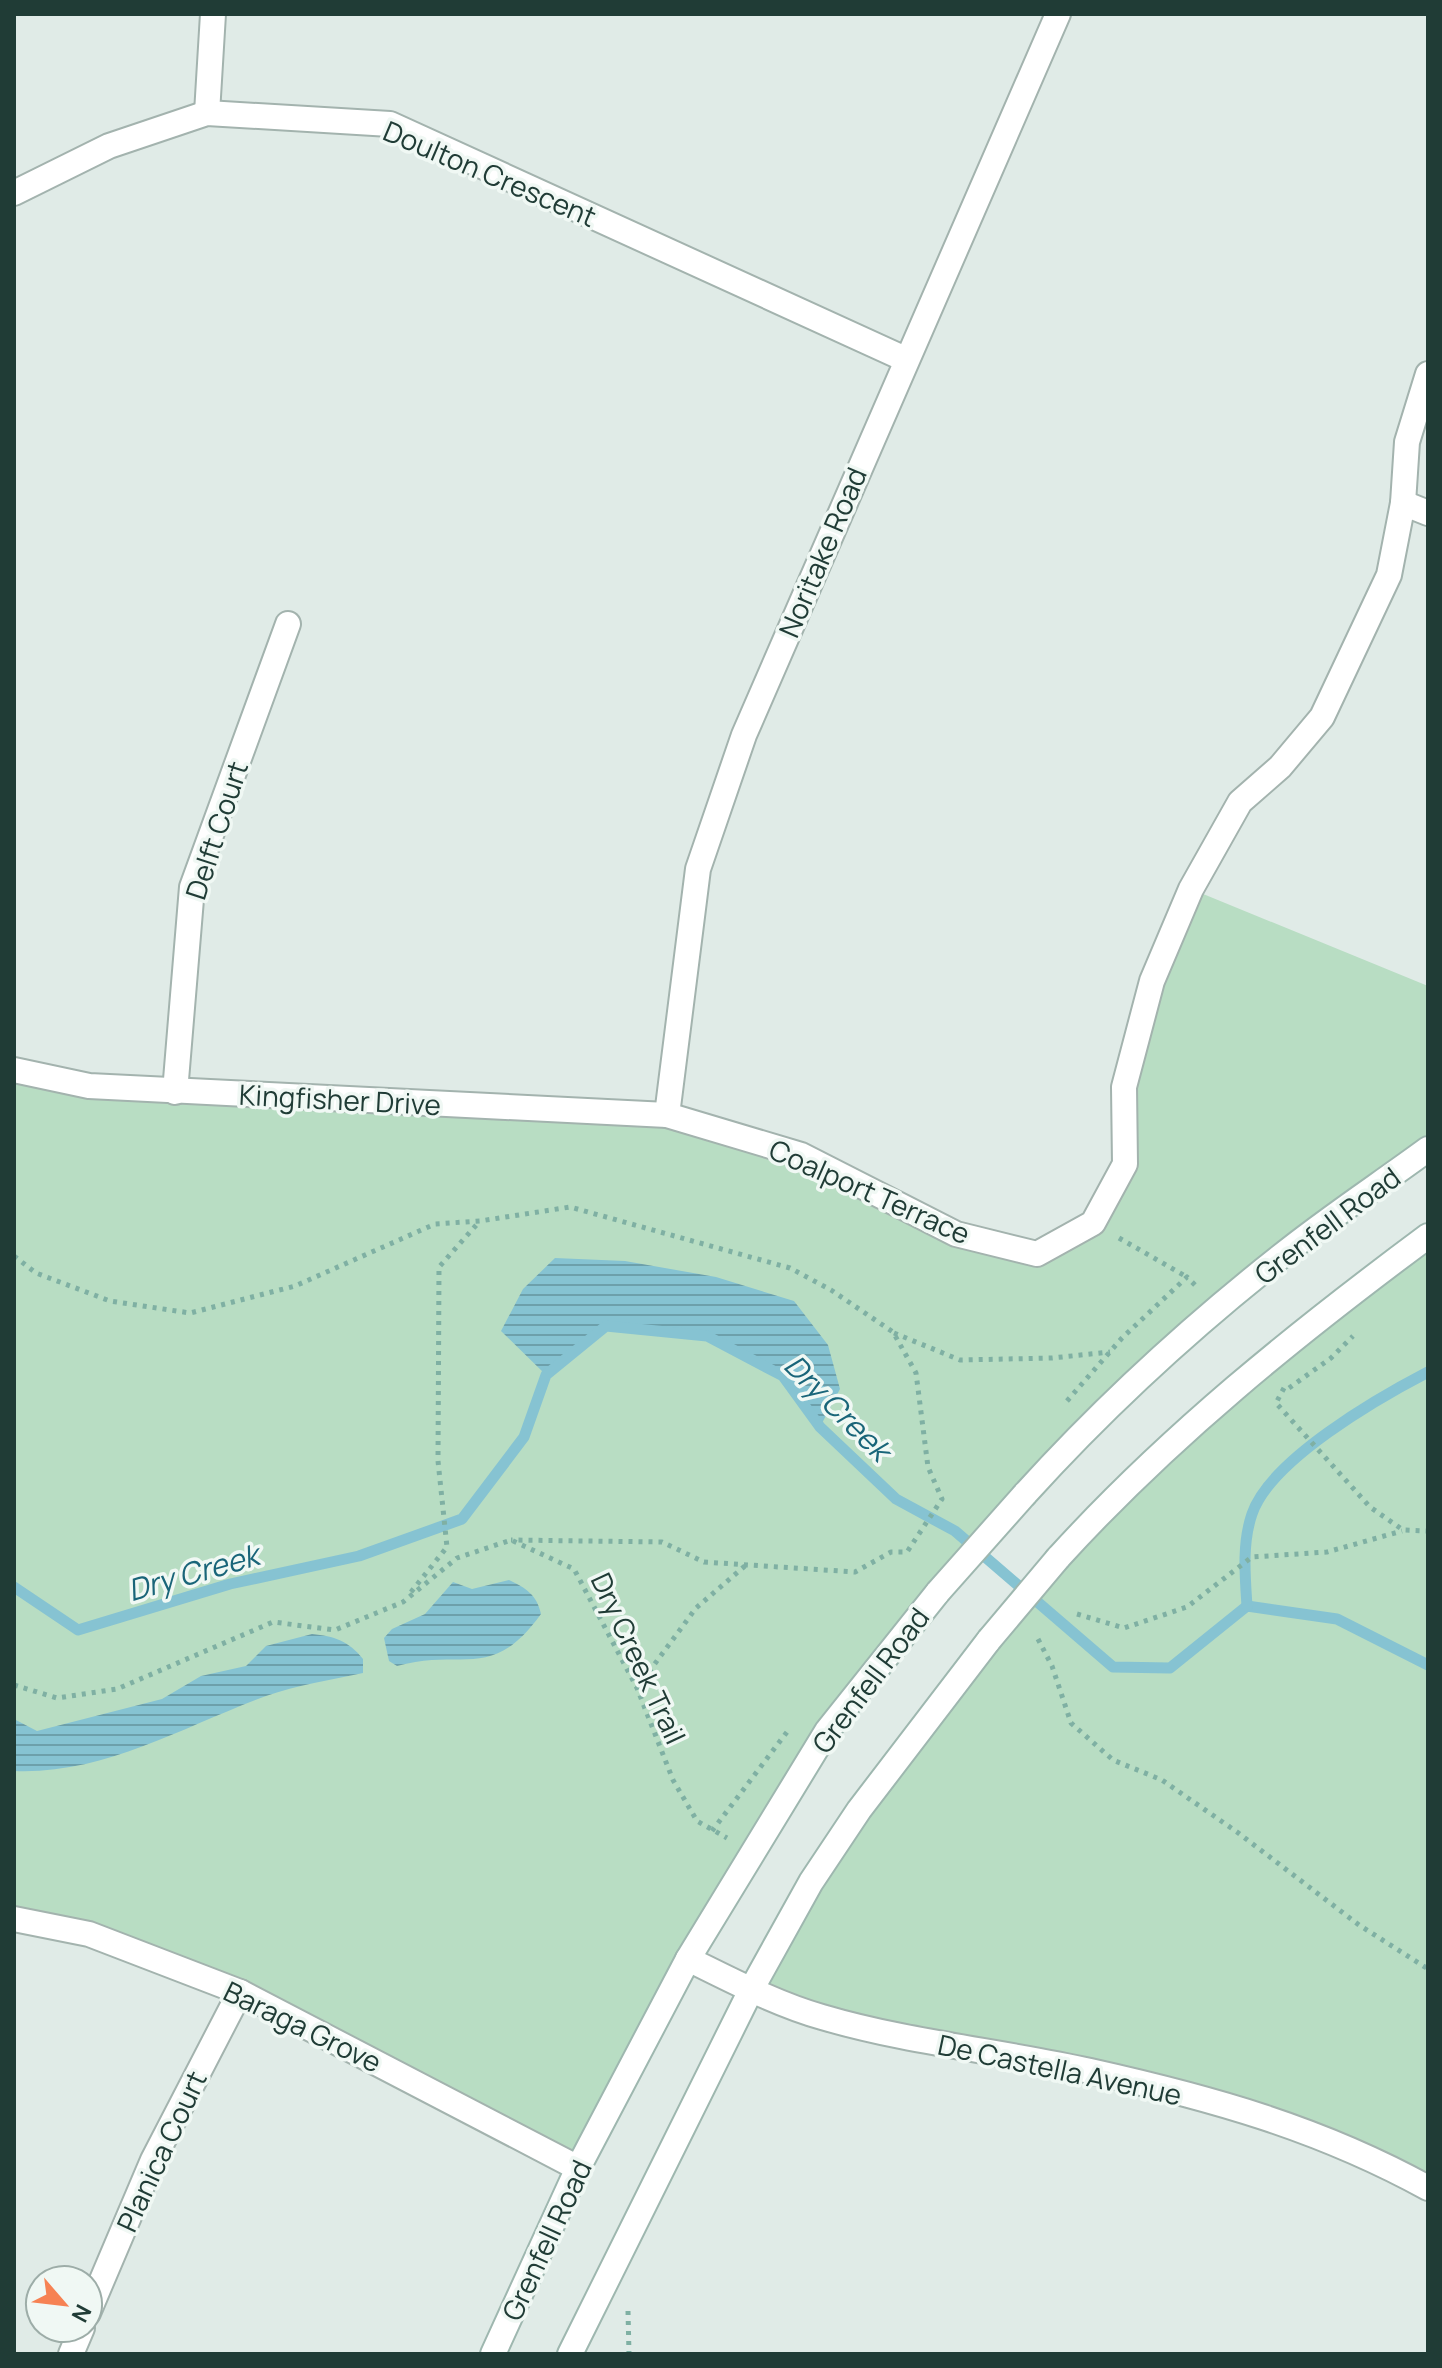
<svg xmlns="http://www.w3.org/2000/svg" width="1442" height="2368" viewBox="0 0 1442 2368" font-family="Manrope,sans-serif">
  <defs>
    <pattern id="water-rules" width="6" height="5" patternUnits="userSpaceOnUse" patternTransform="scale(2)"><rect width="6" height="5" fill="#86c3d2"/><path d="M0 2.5h6" fill="none" stroke="#6da0ab"/></pattern>
  </defs>
  <rect width="100%" height="100%" fill="#e0ebe7"/>
  <g fill="#b8ddc3">
    <path d="M 1191,889 L 1428,986 L 1428,1151 L 1164,1359 L 906,1631 L 753,1851 L 578,2168 L 240,1992 L 14,1919 L 14,1063 L 175,1092 L 667,1115 L 801,1155 L 956,1234 L 1037,1254 L 1093,1223 L 1125,1164 L 1124,1087 Z"/>
    <path d="M 1428,1236 L 1428,2193 L 1251,2110 L 751,1990 L 811,1882 L 1076,1539 Z"/>
  </g>
  <g fill="url(#water-rules)">
    <path d="M 555,1258 L 625,1261 L 716,1277 L 794,1301 L 828,1345 L 840,1389 L 820,1427 L 783,1376 L 707,1336 L 606,1326 L 546,1375 L 501,1331 L 523,1289 Z"/>
    <path d="M 509,1580 C 526,1588 537,1595 541,1614 C 491,1683 464,1647 397,1666 L 389,1661 L 384,1638 L 392,1629 L 425,1614 L 453,1582 L 472,1589 Z"/>
    <path d="M 312,1634 C 334,1636 349,1641 363,1659 L 363,1673 C 331,1680 297,1685 266,1696 C 184,1726 104,1775 14,1771 L 14,1719 L 37,1731 L 162,1699 L 201,1676 L 246,1666 L 266,1646 Z"/>
  </g>
  <g fill="none" stroke-linecap="round" stroke-linejoin="round">
    <g stroke="#86c3d2" stroke-width="11">
      <path d="M 14,1587 L 78,1630 L 230,1584 L 359,1556 L 462,1519 L 524,1437 L 546,1375 L 606,1326 L 707,1336 L 783,1376 L 820,1427 L 896,1499 L 955,1531 L 1113,1667 L 1170,1668 L 1247,1606 L 1337,1619 L 1428,1665"/>
      <path d="M 1247,1606 C 1245,1576 1242,1543 1252,1514 C 1270,1460 1378,1398 1428,1372"/>
    </g>
    <g stroke="#a3b3ae" stroke-width="28">
      <g id="street">
        <path d="M 207,113 L 213,14"/>
        <path d="M 14,193 L 109,146 L 207,113 L 390,124 L 905,359"/>
        <path d="M 1403,503 L 1428,513"/>
        <path d="M 14,1070 L 89,1086 L 667,1115 L 801,1155 L 956,1234 L 1037,1254 L 1093,1223 L 1125,1164 L 1124,1087 L 1152,981 L 1191,889 L 1240,802 L 1280,767 L 1322,717 L 1389,575 L 1403,503 L 1407,442 L 1428,374"/>
        <path d="M 175,1092 L 192,887 L 288,624"/>
        <path d="M 667,1115 L 698,869 L 744,735 L 1058,14"/>
        <path d="M 14,1919 L 89,1934 L 240,1992 L 578,2168"/>
        <path d="M 688,1959 C 731,1980 776,2004 822,2017 C 910,2043 1001,2051 1090,2071 C 1211,2098 1319,2128 1428,2188"/>
        <path d="M 88,2313 L 153,2160 L 240,1992"/>
        <path d="M 71,2354 L 82,2328"/>
      </g>
    </g>
    <g stroke="#9eb7af" stroke-width="28">
      <g id="secondary">
        <path d="M 1025,1494 C 1102,1409 1190,1328 1280,1257 C 1327,1219 1379,1185 1428,1149"/>
        <path d="M 1058,1558 C 1169,1436 1296,1334 1428,1236"/>
        <path d="M 493,2354 L 578,2168 L 688,1959 L 827,1731 L 938,1592"/>
        <path d="M 570,2354 L 751,1990 L 811,1882 L 859,1810 L 989,1640"/>
      </g>
    </g>
    <g stroke="#7fb0a3" stroke-width="5" stroke-dasharray="4 6" stroke-linecap="butt">
      <path d="M 1119,1238 L 1187,1277"/>
      <path d="M 14,1256 L 36,1273 L 110,1301 L 190,1313 L 295,1286 L 435,1224 L 480,1221 L 570,1207 L 790,1268 L 831,1290 L 893,1332 L 916,1373 L 928,1467 L 942,1499 L 907,1552 L 891,1552 L 855,1572 L 704,1562 L 662,1542 L 511,1540"/>
      <path d="M 894,1333 L 960,1360 L 1052,1358 L 1110,1352"/>
      <path d="M 1284,1388 L 1276,1403 L 1370,1507 L 1403,1530 L 1428,1531"/>
      <path d="M 1289,1388 L 1331,1358 L 1353,1336"/>
      <path d="M 1067,1401 L 1122,1338 L 1187,1277 L 1197,1287"/>
      <path d="M 411,1592 L 447,1547 L 438,1461 L 439,1267 L 479,1222"/>
      <path d="M 1077,1614 L 1124,1628 L 1187,1607 L 1252,1557 L 1327,1552 L 1402,1531"/>
      <path d="M 1038,1639 L 1052,1666 L 1071,1723 L 1113,1760 L 1162,1780 L 1237,1832 L 1359,1925 L 1428,1969"/>
      <path d="M 14,1685 L 57,1698 L 117,1689 L 273,1622 L 335,1630 L 403,1602 L 457,1558 L 511,1540 L 574,1569 L 637,1688 L 673,1780 L 697,1821 L 727,1838"/>
      <path d="M 637,1688 L 696,1608 L 746,1565"/>
      <path d="M 712,1831 L 787,1732"/>
      <path d="M 628,2311 L 629,2354"/>
    </g>
    <use href="#street" stroke="#fff" stroke-width="24"/>
    <use href="#secondary" stroke="#fff" stroke-width="24"/>
    <g stroke="#9eb7af" stroke-width="28" stroke-linecap="butt">
      <g id="secondary-bridge">
        <path d="M 938,1592 L 1025,1494"/>
        <path d="M 989,1640 L 1058,1558"/>
      </g>
    </g>
    <use href="#secondary-bridge" stroke="#fff" stroke-width="24"/>
  </g>
  <g text-anchor="middle" dominant-baseline="central" stroke-width="7" stroke-linejoin="round" paint-order="stroke">
    <g font-size="28" fill="#203c36" stroke="#f0f8f4">
      <text transform="translate(490 173) rotate(23)">Doulton Crescent</text>
      <text transform="translate(822 552) rotate(-67)">Noritake Road</text>
      <text transform="translate(216 830) rotate(-72)">Delft Court</text>
      <text transform="translate(340 1099) rotate(3)">Kingfisher Drive</text>
      <text transform="translate(870 1191) rotate(24)">Coalport Terrace</text>
      <text transform="translate(1327 1225) rotate(-37)">Grenfell Road</text>
      <text transform="translate(639 1658) rotate(65)">Dry Creek Trail</text>
      <text transform="translate(870 1680) rotate(-53)">Grenfell Road</text>
      <text transform="translate(303 2026) rotate(26)">Baraga Grove</text>
      <text transform="translate(1060 2069) rotate(12)">De Castella Avenue</text>
      <text transform="translate(161 2151) rotate(-65)">Planica Court</text>
      <text transform="translate(546 2240) rotate(-65)">Grenfell Road</text>
    </g>
    <g font-size="30" font-style="italic" fill="#196579" stroke="#f0f8f4">
      <text transform="translate(838 1407) rotate(45)">Dry Creek</text>
      <text transform="translate(193 1572) rotate(-16)">Dry Creek</text>
    </g>
  </g>
  <rect width="1442" height="2368" fill="none" stroke="#203c36" stroke-width="32"/>
  <g transform="translate(64 2304) rotate(118)"><circle r="38" fill="#f0f8f4" stroke="#9dada8" stroke-width="2"/>
  <path d="M0-6L14 30L0 20L-14 30Z" fill="#f68253"/>
  <text y="-12" font-size="22" font-weight="bold" text-anchor="middle" fill="#203c36">N</text>
  </g>
</svg>
